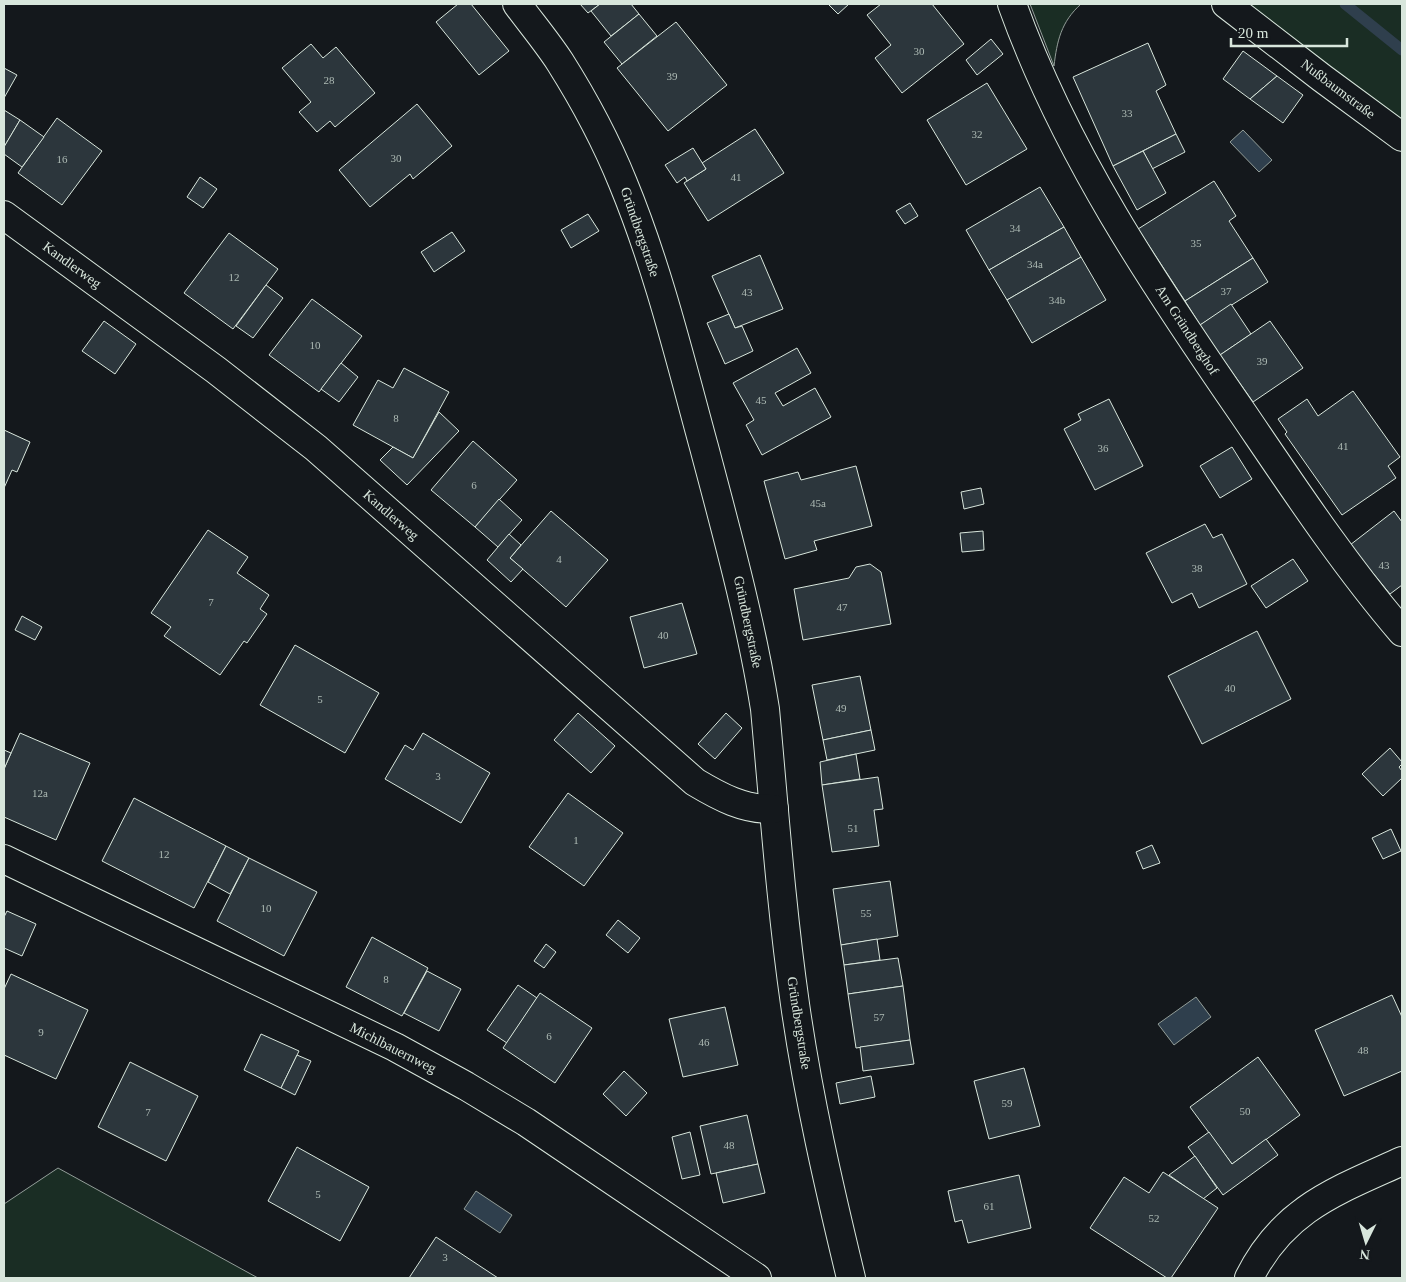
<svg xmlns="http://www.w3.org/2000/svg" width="1406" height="1282" viewBox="0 0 1406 1282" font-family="'Times New Roman',serif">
  <rect width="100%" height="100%" fill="#14181c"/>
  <g fill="#1a2d24" stroke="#939e99">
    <path d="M 1030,4 L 1081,4 C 1061,22 1057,41 1054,66 Z"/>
    <path d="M 1246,4 L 1402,4 L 1402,121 Z"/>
    <path d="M 58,1168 L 258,1278 L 4,1278 L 4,1204 Z"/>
  </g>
  <g fill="#2f3f4d" stroke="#939e99">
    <path d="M 1243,130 L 1272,160 L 1259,172 L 1230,142 Z"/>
    <path d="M 1196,997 L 1211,1017 L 1174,1045 L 1158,1024 Z"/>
    <path d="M 476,1191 L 512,1215 L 500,1233 L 464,1209 Z"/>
  </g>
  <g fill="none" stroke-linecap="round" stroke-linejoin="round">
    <path stroke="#2f3f4d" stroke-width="11" d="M 1345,4 L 1402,50"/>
  </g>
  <g fill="#2c363c" stroke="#d8e6dc">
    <path d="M 458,4 L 471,4 L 509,51 L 479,75 L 436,22 Z"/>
    <path d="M 580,4 L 600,4 L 588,13 Z"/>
    <path d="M 600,4 L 631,4 L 639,14 L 611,36 L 591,11 Z"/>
    <path d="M 828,4 L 849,4 L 838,14 Z"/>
    <path d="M 881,4 L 932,4 L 964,44 L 902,93 L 875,58 L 891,45 L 867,15 Z"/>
    <path d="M 639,14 L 657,36 L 622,64 L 604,42 Z"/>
    <path d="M 676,22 L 727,85 L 668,131 L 617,68 Z"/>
    <path d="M 991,39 L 1003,54 L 977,75 L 966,60 Z"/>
    <path d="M 1148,43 L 1166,85 L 1156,91 L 1176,134 L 1113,166 L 1073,77 Z"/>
    <path d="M 311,44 L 323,58 L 336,47 L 375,93 L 335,127 L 330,121 L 317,132 L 299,112 L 311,102 L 282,68 Z"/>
    <path d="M 1243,51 L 1277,76 L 1250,99 L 1223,79 Z"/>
    <path d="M 4,68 L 17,75 L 4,98 Z"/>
    <path d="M 1277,76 L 1303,95 L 1283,123 L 1250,99 Z"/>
    <path d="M 987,83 L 1027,149 L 966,185 L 927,120 Z"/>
    <path d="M 417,104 L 452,146 L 413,179 L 410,174 L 370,207 L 339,170 Z"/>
    <path d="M 4,110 L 20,120 L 4,147 Z"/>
    <path d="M 57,118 L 102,151 L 62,205 L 18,173 Z"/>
    <path d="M 20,120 L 44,137 L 22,167 L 4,154 L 4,147 Z"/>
    <path d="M 755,129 L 784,173 L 708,221 L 684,183 L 706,169 L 702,163 Z"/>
    <path d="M 1176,134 L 1185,152 L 1152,169 L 1143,151 Z"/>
    <path d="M 693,148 L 706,169 L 687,181 L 685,177 L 677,183 L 665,165 Z"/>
    <path d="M 1143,151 L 1166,193 L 1137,210 L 1113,166 Z"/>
    <path d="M 200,177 L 217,189 L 203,208 L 187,197 Z"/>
    <path d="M 1214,181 L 1236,216 L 1229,221 L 1253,258 L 1185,301 L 1138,229 Z"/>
    <path d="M 1040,187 L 1064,227 L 989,270 L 966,230 Z"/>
    <path d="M 910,203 L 918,216 L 905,224 L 896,211 Z"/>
    <path d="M 588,214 L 599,231 L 571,248 L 561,230 Z"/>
    <path d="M 1064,227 L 1081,257 L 1007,300 L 989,270 Z"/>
    <path d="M 452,232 L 465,251 L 434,272 L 421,252 Z"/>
    <path d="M 229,233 L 278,269 L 233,329 L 184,293 Z"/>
    <path d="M 760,255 L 783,309 L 735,328 L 712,276 Z"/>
    <path d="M 1081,257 L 1106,300 L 1032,343 L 1007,300 Z"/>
    <path d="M 1253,258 L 1268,282 L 1200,325 L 1185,301 Z"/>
    <path d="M 266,285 L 283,298 L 253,338 L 236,326 Z"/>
    <path d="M 312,299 L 362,336 L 319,392 L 269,355 Z"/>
    <path d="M 1231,304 L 1251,334 L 1220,355 L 1200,325 Z"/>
    <path d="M 729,314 L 735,328 L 742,326 L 753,351 L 725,364 L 707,323 Z"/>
    <path d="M 104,321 L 136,344 L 115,374 L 82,351 Z"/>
    <path d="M 1270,321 L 1303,368 L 1253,402 L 1220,355 Z"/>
    <path d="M 797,348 L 811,373 L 775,393 L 783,406 L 815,388 L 831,417 L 762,455 L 746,425 L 754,420 L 733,383 Z"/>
    <path d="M 341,363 L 358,377 L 339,402 L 321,389 Z"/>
    <path d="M 404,368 L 449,392 L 413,458 L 353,425 L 378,380 L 393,388 Z"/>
    <path d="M 1353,391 L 1400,457 L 1388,466 L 1396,478 L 1342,515 L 1285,434 L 1287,432 L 1278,419 L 1307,399 L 1318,416 Z"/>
    <path d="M 1109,399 L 1143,466 L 1095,490 L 1064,429 L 1081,420 L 1078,414 Z"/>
    <path d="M 439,412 L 459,431 L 407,485 L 380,460 L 393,447 L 413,458 Z"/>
    <path d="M 4,430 L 30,442 L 17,472 L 12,470 L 4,488 Z"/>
    <path d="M 473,441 L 517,480 L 475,527 L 431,490 Z"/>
    <path d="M 1232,447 L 1252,479 L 1220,498 L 1200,466 Z"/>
    <path d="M 856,466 L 872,526 L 814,541 L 817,550 L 785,559 L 764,481 L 798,472 L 801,480 Z"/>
    <path d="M 981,488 L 984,504 L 964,509 L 961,492 Z"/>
    <path d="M 499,499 L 522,520 L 498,547 L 475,527 Z"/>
    <path d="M 551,511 L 608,560 L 566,607 L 510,558 Z"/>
    <path d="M 1394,511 L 1402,522 L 1402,585 L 1390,594 L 1350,545 Z"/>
    <path d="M 1205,524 L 1213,538 L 1222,534 L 1247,584 L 1199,608 L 1192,593 L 1172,603 L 1146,553 Z"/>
    <path d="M 208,530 L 248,557 L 237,573 L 269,595 L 260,609 L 267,614 L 247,643 L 244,641 L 220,675 L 164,636 L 171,627 L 151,613 Z"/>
    <path d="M 983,531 L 984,550 L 962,552 L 960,533 Z"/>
    <path d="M 509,534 L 521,545 L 510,558 L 523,569 L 511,582 L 487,560 Z"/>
    <path d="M 1293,559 L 1308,581 L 1266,608 L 1251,586 Z"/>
    <path d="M 870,564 L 881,572 L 891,624 L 803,640 L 794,589 L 849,578 L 856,567 Z"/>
    <path d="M 682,603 L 697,654 L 644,668 L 630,617 Z"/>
    <path d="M 22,616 L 42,627 L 35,640 L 15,630 Z"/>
    <path d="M 1257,631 L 1291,699 L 1202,744 L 1168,676 Z"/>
    <path d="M 295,645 L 379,693 L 345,753 L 260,705 Z"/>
    <path d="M 860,676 L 871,730 L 823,740 L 812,685 Z"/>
    <path d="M 578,713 L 615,746 L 591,773 L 554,740 Z"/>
    <path d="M 726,713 L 742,728 L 715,759 L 698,744 Z"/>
    <path d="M 871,730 L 875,750 L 827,760 L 823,740 Z"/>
    <path d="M 20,733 L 90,763 L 56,840 L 4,817 L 4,769 Z"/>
    <path d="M 423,733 L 490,773 L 461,823 L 385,779 L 405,745 L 413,750 Z"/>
    <path d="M 1390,748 L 1402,762 L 1402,764 L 1399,767 L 1402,771 L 1402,778 L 1383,796 L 1362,774 Z"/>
    <path d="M 4,750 L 11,753 L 4,769 Z"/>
    <path d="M 856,754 L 860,779 L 822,785 L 820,762 Z"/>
    <path d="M 878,777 L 883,809 L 874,810 L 879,846 L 832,852 L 822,785 Z"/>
    <path d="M 568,793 L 623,833 L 584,886 L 529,847 Z"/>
    <path d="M 134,798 L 226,846 L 194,908 L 102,861 Z"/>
    <path d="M 1391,829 L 1401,851 L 1383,859 L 1372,838 Z"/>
    <path d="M 1152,845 L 1160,863 L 1143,869 L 1136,852 Z"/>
    <path d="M 226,846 L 249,858 L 230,894 L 208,882 Z"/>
    <path d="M 249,858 L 317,892 L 284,956 L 217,921 Z"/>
    <path d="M 890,881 L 898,936 L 841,945 L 833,889 Z"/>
    <path d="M 7,911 L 36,924 L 22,956 L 4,948 L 4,917 Z"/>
    <path d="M 618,920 L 640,938 L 628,953 L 606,935 Z"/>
    <path d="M 372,937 L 428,968 L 402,1016 L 346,987 Z"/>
    <path d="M 877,939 L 880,960 L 844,965 L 841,945 Z"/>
    <path d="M 546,944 L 556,952 L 544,968 L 534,961 Z"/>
    <path d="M 898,958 L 903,986 L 848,994 L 844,965 Z"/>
    <path d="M 427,971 L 461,989 L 439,1031 L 404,1013 Z"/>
    <path d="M 11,974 L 88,1010 L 56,1079 L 4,1055 L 4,989 Z"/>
    <path d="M 518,985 L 537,998 L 507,1043 L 487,1030 Z"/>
    <path d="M 903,986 L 910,1040 L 856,1048 L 848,994 Z"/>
    <path d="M 540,993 L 592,1028 L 555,1083 L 503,1048 Z"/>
    <path d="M 1392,995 L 1402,1017 L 1402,1071 L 1344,1096 L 1315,1030 Z"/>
    <path d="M 725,1007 L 738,1065 L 683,1077 L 669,1019 Z"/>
    <path d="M 261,1034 L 299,1051 L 281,1088 L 244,1070 Z"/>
    <path d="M 910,1040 L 914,1064 L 863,1071 L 860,1047 Z"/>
    <path d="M 297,1055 L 311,1061 L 295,1095 L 281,1088 Z"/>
    <path d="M 1258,1057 L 1300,1115 L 1232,1164 L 1190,1107 Z"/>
    <path d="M 130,1062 L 198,1096 L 166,1161 L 98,1127 Z"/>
    <path d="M 1024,1068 L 1040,1126 L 989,1139 L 974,1081 Z"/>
    <path d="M 624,1071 L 647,1093 L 626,1116 L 603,1094 Z"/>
    <path d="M 871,1076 L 875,1097 L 840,1104 L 836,1083 Z"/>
    <path d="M 747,1115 L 758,1164 L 711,1174 L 700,1126 Z"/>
    <path d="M 690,1132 L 700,1175 L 682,1179 L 672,1137 Z"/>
    <path d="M 1209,1132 L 1232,1164 L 1266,1139 L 1278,1155 L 1223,1195 L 1188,1147 Z"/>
    <path d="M 297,1147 L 369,1187 L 340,1241 L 268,1201 Z"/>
    <path d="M 1195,1156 L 1217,1188 L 1203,1199 L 1169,1175 Z"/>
    <path d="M 758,1164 L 765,1193 L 723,1203 L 716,1173 Z"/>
    <path d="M 1163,1172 L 1218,1208 L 1171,1278 L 1167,1278 L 1090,1228 L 1124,1177 L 1149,1193 Z"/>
    <path d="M 1019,1175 L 1031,1228 L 968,1243 L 962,1220 L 955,1222 L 948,1191 Z"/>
    <path d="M 436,1237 L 498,1278 L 409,1278 Z"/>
  </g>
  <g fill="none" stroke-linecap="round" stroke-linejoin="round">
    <g stroke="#d8e6dc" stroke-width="30">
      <g id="street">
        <path d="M 517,4 C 531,23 547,42 560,62 C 584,100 606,141 623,183 C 658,268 680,359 704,447 C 727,534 751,621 765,709 C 774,807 781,906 795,1004 C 808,1096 829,1187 851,1278"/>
        <path d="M 1012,4 C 1065,152 1153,283 1242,412 C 1293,487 1343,563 1402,632"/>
        <path d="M 1226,4 L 1322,78 L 1402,137"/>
        <path d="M 4,215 L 216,370 L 316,448 L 695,782 C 720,797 744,810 774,809"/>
        <path d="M 4,859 L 395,1047 L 466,1086 L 526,1122 L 757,1278"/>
        <path d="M 1249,1278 C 1283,1209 1336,1191 1402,1161"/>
      </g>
    </g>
    <use href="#street" stroke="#14181c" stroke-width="28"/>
  </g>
  <g text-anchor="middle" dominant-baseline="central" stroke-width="4" stroke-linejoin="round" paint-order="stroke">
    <g font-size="11" fill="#adbab4">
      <text x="919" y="51">30</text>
      <text x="672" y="76">39</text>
      <text x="329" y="80">28</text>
      <text x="1127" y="113">33</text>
      <text x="977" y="134">32</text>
      <text x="396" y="158">30</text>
      <text x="62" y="159">16</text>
      <text x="736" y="177">41</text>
      <text x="1015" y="228">34</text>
      <text x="1196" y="243">35</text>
      <text x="1035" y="264">34a</text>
      <text x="234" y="277">12</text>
      <text x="1226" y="291">37</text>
      <text x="747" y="292">43</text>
      <text x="1057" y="300">34b</text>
      <text x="315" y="345">10</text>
      <text x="1262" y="361">39</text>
      <text x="761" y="400">45</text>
      <text x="396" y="418">8</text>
      <text x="1343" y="446">41</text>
      <text x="1103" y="448">36</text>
      <text x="474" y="485">6</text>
      <text x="818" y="503">45a</text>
      <text x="559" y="559">4</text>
      <text x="1384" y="565">43</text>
      <text x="1197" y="568">38</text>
      <text x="211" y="602">7</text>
      <text x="842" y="607">47</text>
      <text x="663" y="635">40</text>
      <text x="1230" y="688">40</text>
      <text x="320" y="699">5</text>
      <text x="841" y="708">49</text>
      <text x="438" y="776">3</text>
      <text x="40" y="793">12a</text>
      <text x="853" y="828">51</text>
      <text x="576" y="840">1</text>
      <text x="164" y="854">12</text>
      <text x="266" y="908">10</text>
      <text x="866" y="913">55</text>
      <text x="386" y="979">8</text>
      <text x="879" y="1017">57</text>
      <text x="41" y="1032">9</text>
      <text x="549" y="1036">6</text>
      <text x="704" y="1042">46</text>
      <text x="1363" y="1050">48</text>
      <text x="1007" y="1103">59</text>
      <text x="1245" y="1111">50</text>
      <text x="148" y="1112">7</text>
      <text x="729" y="1145">48</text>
      <text x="318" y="1194">5</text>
      <text x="989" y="1206">61</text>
      <text x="1154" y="1218">52</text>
      <text x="445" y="1257">3</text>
    </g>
    <g font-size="14" fill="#d8e6dc" stroke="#14181c">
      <text transform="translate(1338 89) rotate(37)">Nußbaumstraße</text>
      <text transform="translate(640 232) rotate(71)">Gründbergstraße</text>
      <text transform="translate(72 265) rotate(36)">Kandlerweg</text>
      <text transform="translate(1187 330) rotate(57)">Am Gründberghof</text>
      <text transform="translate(391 515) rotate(41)">Kandlerweg</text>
      <text transform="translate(748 622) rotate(78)">Gründbergstraße</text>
      <text transform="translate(799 1023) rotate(81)">Gründbergstraße</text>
      <text transform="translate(393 1048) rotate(27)">Michlbauernweg</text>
    </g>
  </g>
  <rect width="1406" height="1282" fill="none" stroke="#d8e6dc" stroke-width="10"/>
  <g transform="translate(1366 1242) rotate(185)" stroke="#14181c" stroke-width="4" paint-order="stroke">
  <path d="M0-4L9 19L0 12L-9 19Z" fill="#d8e6dc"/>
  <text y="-8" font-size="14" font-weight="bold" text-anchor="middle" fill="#d8e6dc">N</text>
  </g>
  <path d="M1231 38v8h116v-8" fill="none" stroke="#d8e6dc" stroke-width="2.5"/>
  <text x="1238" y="38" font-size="15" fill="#d8e6dc" stroke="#14181c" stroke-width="4" paint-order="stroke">20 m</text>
</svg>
